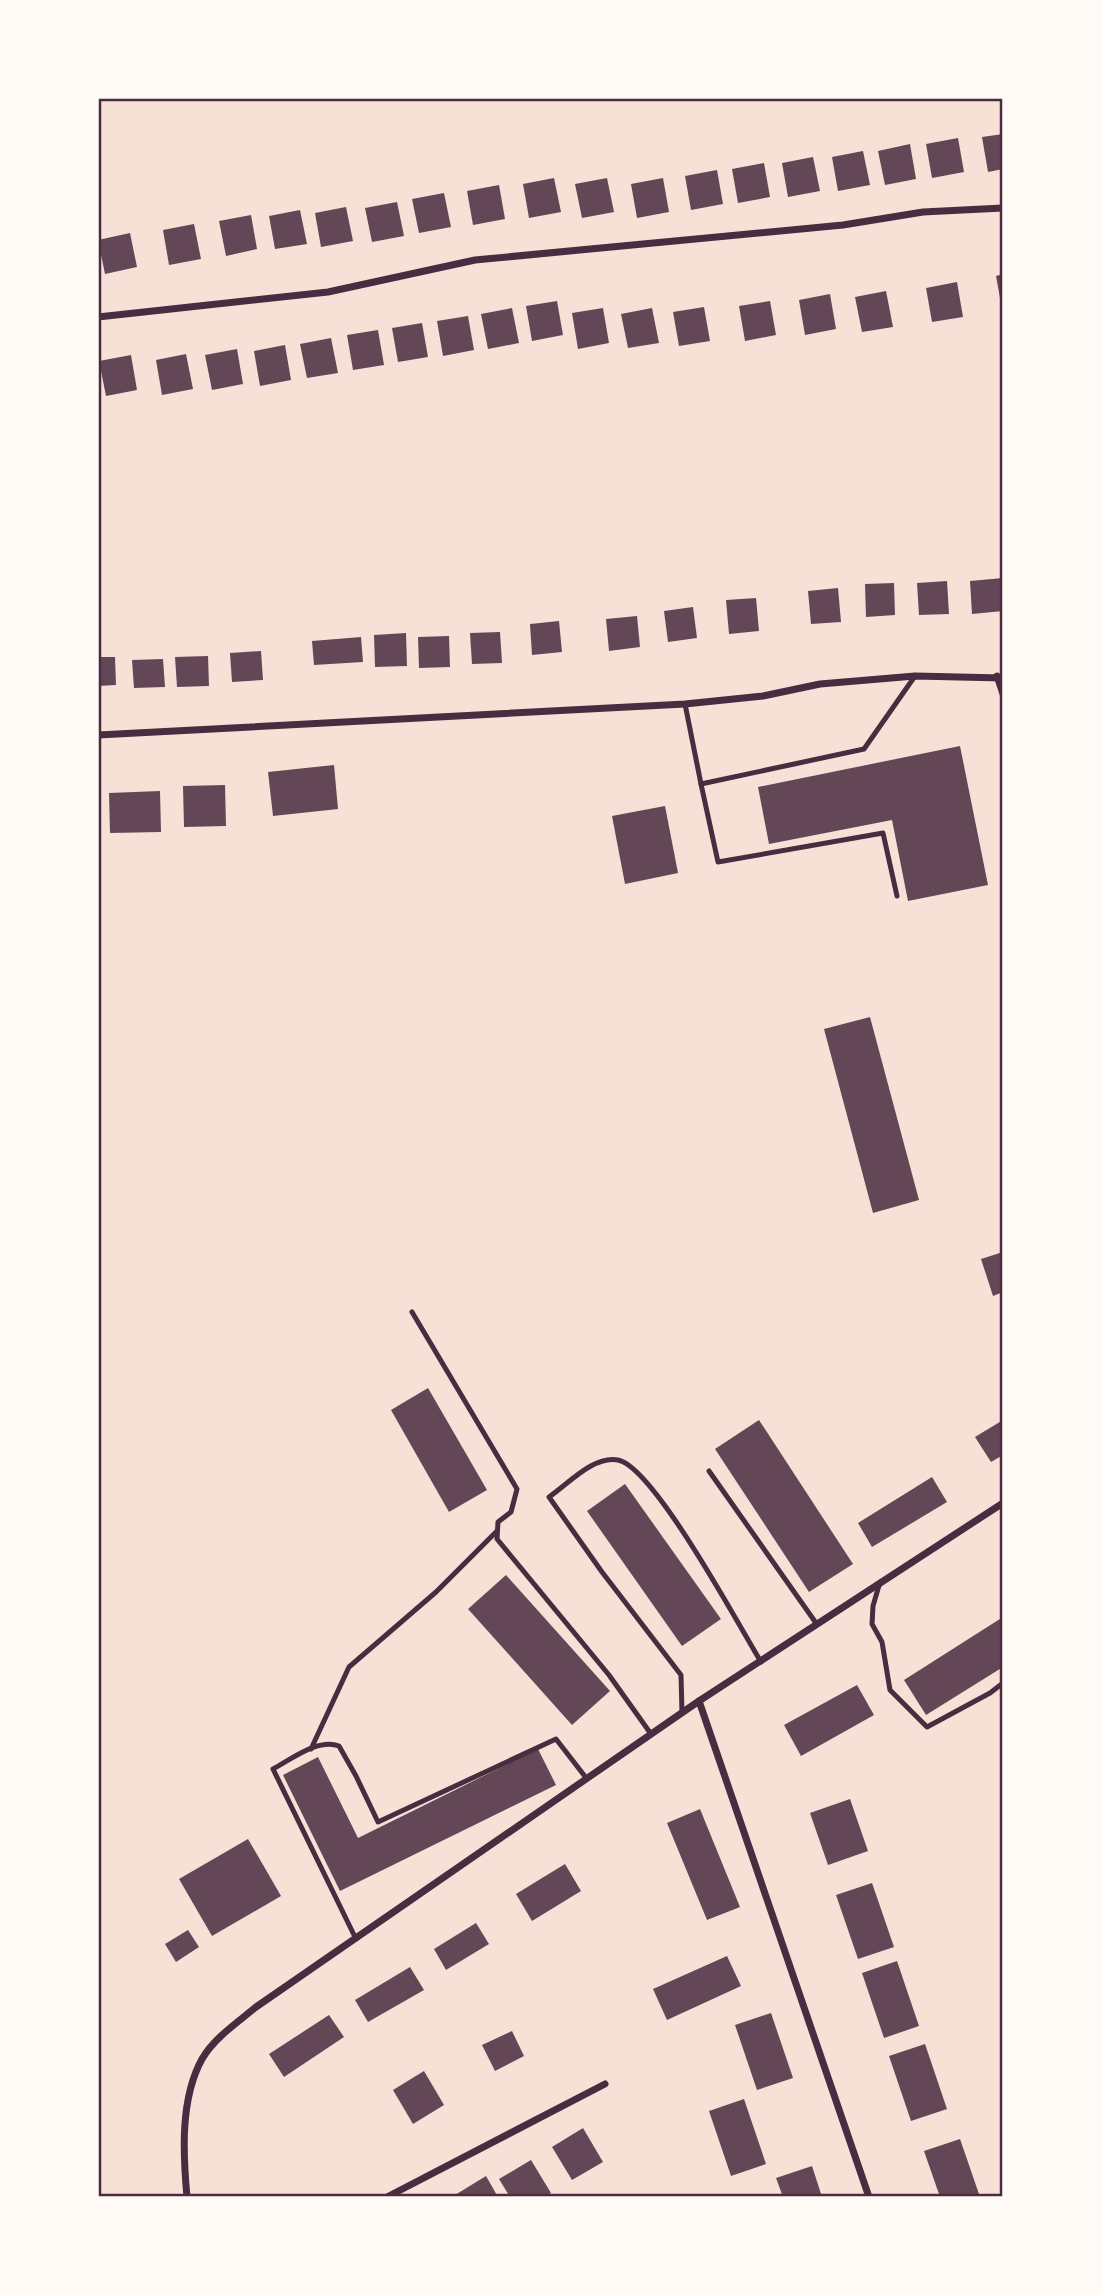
<svg xmlns="http://www.w3.org/2000/svg" width="1101" height="2295" viewBox="0 0 1101 2295" font-family="'Libre Baskerville',serif">
  <rect width="100%" height="100%" fill="#f7e1d7"/>
  <g fill="#644757">
    <path d="M 1003,134 L 1003,169 L 988,172 L 982,137 Z"/>
    <path d="M 958,138 L 964,172 L 932,178 L 926,144 Z"/>
    <path d="M 910,144 L 916,179 L 885,185 L 878,151 Z"/>
    <path d="M 863,151 L 870,185 L 838,191 L 832,157 Z"/>
    <path d="M 813,157 L 820,191 L 788,197 L 782,163 Z"/>
    <path d="M 764,163 L 770,197 L 738,203 L 732,169 Z"/>
    <path d="M 717,170 L 723,204 L 691,210 L 685,176 Z"/>
    <path d="M 554,178 L 561,212 L 529,218 L 523,184 Z"/>
    <path d="M 607,178 L 614,212 L 582,218 L 575,184 Z"/>
    <path d="M 663,178 L 669,212 L 637,218 L 631,184 Z"/>
    <path d="M 499,185 L 505,219 L 473,225 L 467,191 Z"/>
    <path d="M 444,193 L 451,227 L 419,233 L 412,199 Z"/>
    <path d="M 397,202 L 404,236 L 372,242 L 365,208 Z"/>
    <path d="M 346,207 L 353,241 L 321,247 L 315,213 Z"/>
    <path d="M 300,210 L 307,244 L 275,249 L 269,216 Z"/>
    <path d="M 251,215 L 257,249 L 226,256 L 219,221 Z"/>
    <path d="M 194,224 L 201,259 L 169,265 L 163,230 Z"/>
    <path d="M 130,233 L 137,267 L 105,274 L 98,240 Z"/>
    <path d="M 1003,274 L 1003,308 L 1002,309 L 996,276 Z"/>
    <path d="M 957,282 L 963,317 L 932,322 L 926,288 Z"/>
    <path d="M 886,291 L 893,327 L 862,332 L 855,297 Z"/>
    <path d="M 830,294 L 836,329 L 805,335 L 799,300 Z"/>
    <path d="M 557,301 L 563,335 L 532,341 L 526,306 Z"/>
    <path d="M 770,301 L 776,335 L 745,341 L 739,306 Z"/>
    <path d="M 704,307 L 710,341 L 679,346 L 673,312 Z"/>
    <path d="M 512,308 L 519,343 L 488,349 L 481,314 Z"/>
    <path d="M 603,308 L 609,343 L 578,349 L 572,313 Z"/>
    <path d="M 652,308 L 659,343 L 628,348 L 621,314 Z"/>
    <path d="M 468,316 L 474,350 L 443,356 L 437,321 Z"/>
    <path d="M 422,323 L 428,357 L 398,362 L 392,328 Z"/>
    <path d="M 378,330 L 384,365 L 353,370 L 347,335 Z"/>
    <path d="M 331,338 L 338,373 L 307,378 L 300,344 Z"/>
    <path d="M 285,345 L 291,380 L 260,386 L 254,351 Z"/>
    <path d="M 237,349 L 243,384 L 212,390 L 205,355 Z"/>
    <path d="M 186,354 L 193,389 L 162,395 L 156,360 Z"/>
    <path d="M 131,355 L 137,390 L 106,396 L 99,361 Z"/>
    <path d="M 1003,578 L 1003,611 L 972,614 L 970,581 Z"/>
    <path d="M 947,581 L 949,614 L 919,615 L 917,583 Z"/>
    <path d="M 894,583 L 895,615 L 866,617 L 865,584 Z"/>
    <path d="M 838,588 L 841,622 L 811,624 L 808,591 Z"/>
    <path d="M 756,598 L 759,631 L 729,634 L 726,600 Z"/>
    <path d="M 693,607 L 697,638 L 668,642 L 664,611 Z"/>
    <path d="M 637,616 L 640,647 L 609,651 L 606,619 Z"/>
    <path d="M 559,621 L 562,652 L 532,655 L 530,624 Z"/>
    <path d="M 500,632 L 502,663 L 472,664 L 470,633 Z"/>
    <path d="M 406,633 L 407,666 L 375,667 L 374,635 Z"/>
    <path d="M 449,636 L 450,667 L 419,668 L 418,637 Z"/>
    <path d="M 361,637 L 363,662 L 314,665 L 312,641 Z"/>
    <path d="M 261,651 L 263,680 L 232,682 L 230,653 Z"/>
    <path d="M 208,656 L 209,686 L 177,687 L 175,657 Z"/>
    <path d="M 98,657 L 115,657 L 116,685 L 98,686 Z"/>
    <path d="M 163,659 L 165,687 L 134,688 L 132,660 Z"/>
    <path d="M 960,746 L 988,885 L 908,901 L 892,820 L 769,844 L 758,787 Z"/>
    <path d="M 334,765 L 338,809 L 273,816 L 268,772 Z"/>
    <path d="M 225,785 L 226,826 L 184,827 L 183,786 Z"/>
    <path d="M 160,791 L 161,832 L 110,833 L 109,793 Z"/>
    <path d="M 665,806 L 678,873 L 625,884 L 612,816 Z"/>
    <path d="M 870,1017 L 919,1200 L 873,1213 L 824,1029 Z"/>
    <path d="M 1003,1252 L 1003,1292 L 993,1296 L 981,1259 Z"/>
    <path d="M 428,1388 L 487,1490 L 449,1512 L 391,1410 Z"/>
    <path d="M 759,1420 L 853,1564 L 809,1592 L 715,1449 Z"/>
    <path d="M 1003,1420 L 1003,1455 L 991,1462 L 975,1437 Z"/>
    <path d="M 932,1477 L 947,1502 L 872,1547 L 858,1523 Z"/>
    <path d="M 625,1484 L 721,1619 L 682,1646 L 587,1511 Z"/>
    <path d="M 506,1575 L 610,1691 L 572,1725 L 468,1609 Z"/>
    <path d="M 1003,1617 L 1003,1667 L 926,1715 L 904,1680 Z"/>
    <path d="M 857,1685 L 874,1715 L 801,1756 L 784,1725 Z"/>
    <path d="M 538,1749 L 556,1785 L 340,1891 L 283,1775 L 318,1757 L 358,1838 Z"/>
    <path d="M 850,1799 L 868,1851 L 828,1865 L 810,1813 Z"/>
    <path d="M 700,1809 L 740,1907 L 707,1920 L 667,1823 Z"/>
    <path d="M 248,1839 L 281,1896 L 212,1936 L 179,1879 Z"/>
    <path d="M 565,1864 L 581,1891 L 532,1921 L 516,1894 Z"/>
    <path d="M 872,1883 L 894,1947 L 858,1959 L 836,1895 Z"/>
    <path d="M 476,1923 L 489,1944 L 446,1970 L 434,1949 Z"/>
    <path d="M 188,1930 L 199,1947 L 176,1962 L 165,1944 Z"/>
    <path d="M 727,1956 L 741,1986 L 667,2020 L 653,1989 Z"/>
    <path d="M 897,1961 L 919,2026 L 884,2038 L 862,1973 Z"/>
    <path d="M 410,1967 L 424,1990 L 368,2022 L 355,2000 Z"/>
    <path d="M 771,2013 L 793,2078 L 757,2090 L 735,2025 Z"/>
    <path d="M 329,2015 L 344,2037 L 284,2077 L 269,2054 Z"/>
    <path d="M 512,2031 L 524,2056 L 495,2071 L 482,2045 Z"/>
    <path d="M 925,2044 L 947,2109 L 911,2121 L 889,2056 Z"/>
    <path d="M 424,2071 L 444,2105 L 413,2124 L 393,2090 Z"/>
    <path d="M 744,2099 L 766,2164 L 731,2176 L 709,2111 Z"/>
    <path d="M 583,2128 L 603,2162 L 572,2180 L 552,2147 Z"/>
    <path d="M 960,2139 L 980,2197 L 940,2197 L 924,2151 Z"/>
    <path d="M 531,2160 L 551,2193 L 545,2197 L 510,2197 L 499,2179 Z"/>
    <path d="M 812,2166 L 822,2197 L 783,2197 L 776,2178 Z"/>
    <path d="M 486,2176 L 498,2197 L 456,2197 L 455,2195 Z"/>
  </g>
  <g fill="none" stroke-linecap="round" stroke-linejoin="round">
    <g stroke="#4a2c40" stroke-width="5">
      <path d="M 685,704 L 701,784 L 864,749 L 915,676"/>
      <path d="M 701,784 L 718,862 L 883,833 L 897,896"/>
      <path d="M 412,1312 L 517,1489 L 511,1512 L 498,1522 L 497,1539 L 609,1675 L 651,1734"/>
      <path d="M 709,1471 L 816,1623"/>
      <path d="M 880,1582 L 873,1606 L 872,1624 L 882,1642 L 890,1690 L 927,1727 L 990,1693 L 1003,1683"/>
      <path d="M 682,1713 L 681,1675 L 602,1572 L 549,1497 C 568,1484 594,1455 618,1460 C 654,1467 739,1626 761,1662"/>
      <path d="M 311,1749 L 349,1667 L 436,1592 L 497,1531"/>
      <path d="M 356,1939 L 273,1769 C 292,1759 318,1738 339,1746 L 356,1776 L 378,1822 L 556,1739 L 587,1779"/>
    </g>
    <g stroke="#4a2c40" stroke-width="7">
      <path d="M 98,317 L 328,292 L 475,260 L 843,225 L 923,212 L 1003,208"/>
      <path d="M 997,676 L 1003,694"/>
      <path d="M 98,735 L 685,704 L 763,696 L 820,684 L 915,676 L 1003,678"/>
      <path d="M 699,1701 L 869,2197"/>
      <path d="M 187,2197 C 183,2154 180,2099 202,2059 C 214,2038 238,2022 256,2007 L 699,1701 L 1003,1503"/>
      <path d="M 387,2197 L 605,2084"/>
    </g>
  </g>
  <rect width="1101" height="2295" fill="none" stroke="#fffaf5" stroke-width="200"/>
  <rect x="100" y="100" width="901" height="2095" fill="none" stroke="#4a2c40" stroke-width="2.5"/>
</svg>
